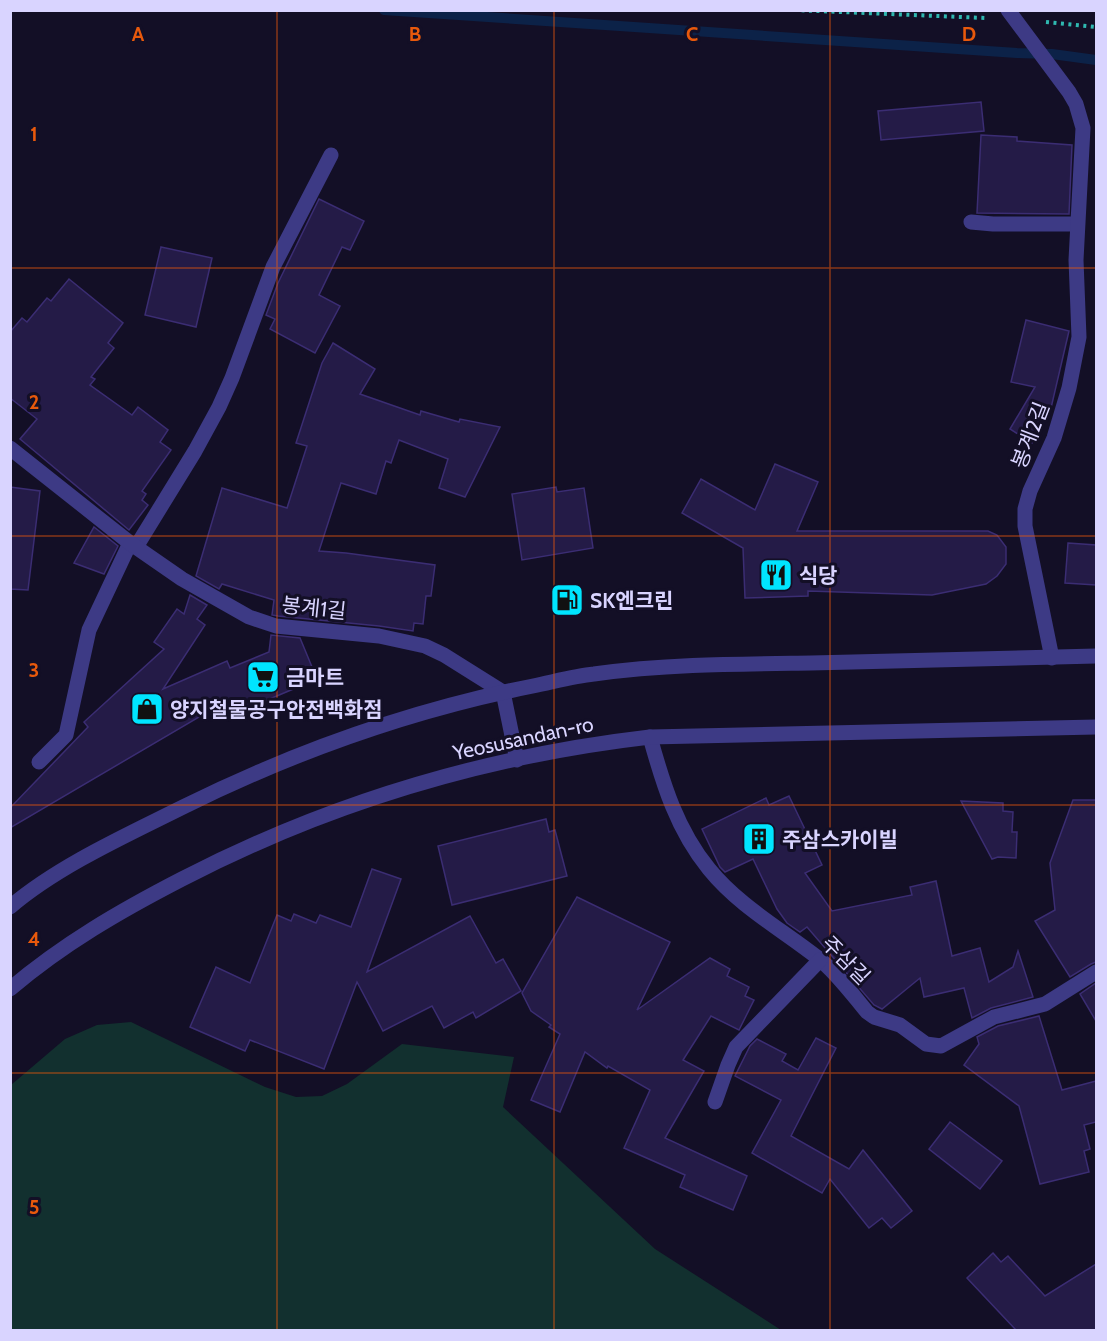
<svg xmlns="http://www.w3.org/2000/svg" width="1107" height="1341" viewBox="0 0 1107 1341" font-family="Cabin,'Noto Sans KR',sans-serif">
  <rect width="100%" height="100%" fill="#130f26"/>
  <path fill="#12302f" d="M 131,1022 L 265,1087 L 296,1097 L 322,1096 L 347,1084 L 402,1044 L 514,1057 L 503,1107 L 655,1249 L 781,1330 L 11,1330 L 11,1085 L 65,1039 L 97,1025 Z"/>
  <g fill="none" stroke-linecap="round" stroke-linejoin="round">
    <path stroke="#0c2248" stroke-width="10" d="M 384,10 L 1017,53 L 1052,54 L 1096,60"/>
  </g>
  <g fill="#241b47" stroke="#3b2d73" stroke-width="1.5">
    <path d="M 981,102 L 984,131 L 881,140 L 878,111 Z"/>
    <path d="M 981,135 L 1017,137 L 1017,141 L 1072,145 L 1069,214 L 977,213 Z"/>
    <path d="M 319,199 L 364,221 L 350,250 L 342,247 L 319,295 L 340,306 L 315,353 L 270,329 L 275,319 L 266,315 L 278,283 Z"/>
    <path d="M 161,247 L 212,258 L 196,327 L 145,315 Z"/>
    <path d="M 69,279 L 123,323 L 108,343 L 114,348 L 91,377 L 95,379 L 90,385 L 132,415 L 138,407 L 168,430 L 160,442 L 171,450 L 142,491 L 146,494 L 142,500 L 148,505 L 129,530 L 20,439 L 37,419 L 10,398 L 10,332 L 22,318 L 27,322 L 47,298 L 51,301 Z"/>
    <path d="M 1026,320 L 1069,331 L 1051,408 L 1032,443 L 1010,429 L 1035,387 L 1011,382 Z"/>
    <path d="M 333,343 L 375,369 L 360,394 L 420,415 L 421,411 L 459,422 L 460,419 L 500,427 L 465,497 L 439,488 L 448,459 L 399,440 L 391,463 L 386,461 L 376,494 L 341,483 L 319,551 L 346,553 L 435,565 L 431,596 L 426,596 L 423,624 L 414,623 L 413,631 L 379,626 L 278,616 L 272,615 L 274,600 L 222,584 L 219,589 L 196,576 L 222,488 L 287,508 L 307,446 L 296,443 L 322,363 Z"/>
    <path d="M 775,464 L 818,482 L 797,531 L 988,531 L 997,535 L 1006,547 L 1006,564 L 997,576 L 986,584 L 932,595 L 808,591 L 808,596 L 745,598 L 743,548 L 682,513 L 701,479 L 755,510 Z"/>
    <path d="M 10,487 L 40,491 L 28,590 L 10,589 Z"/>
    <path d="M 556,487 L 557,492 L 584,488 L 593,548 L 522,560 L 512,494 Z"/>
    <path d="M 94,527 L 118,546 L 104,574 L 74,563 Z"/>
    <path d="M 1068,543 L 1096,545 L 1096,585 L 1065,583 Z"/>
    <path d="M 190,595 L 207,605 L 197,619 L 205,625 L 163,689 L 227,661 L 230,668 L 269,652 L 271,635 L 300,638 L 317,679 L 227,717 L 221,704 L 10,828 L 10,808 L 88,727 L 84,722 L 164,649 L 154,642 L 177,609 L 184,614 Z"/>
    <path d="M 789,796 L 822,865 L 805,873 L 832,911 L 912,895 L 910,887 L 936,881 L 952,956 L 980,948 L 989,982 L 1013,967 L 1018,951 L 1033,997 L 991,1008 L 972,1018 L 964,988 L 924,997 L 920,978 L 882,1009 L 874,1005 L 807,927 L 800,932 L 787,923 L 777,909 L 753,859 L 725,872 L 720,867 L 702,829 L 766,798 L 769,805 Z"/>
    <path d="M 1073,800 L 1096,800 L 1096,962 L 1091,964 L 1070,977 L 1035,921 L 1055,910 L 1050,863 Z"/>
    <path d="M 961,801 L 1003,803 L 1003,811 L 1013,812 L 1012,832 L 1017,832 L 1016,858 L 998,857 L 992,859 Z"/>
    <path d="M 546,819 L 549,832 L 555,830 L 567,876 L 452,905 L 438,846 Z"/>
    <path d="M 372,869 L 401,879 L 367,972 L 470,916 L 496,963 L 503,959 L 521,991 L 476,1018 L 473,1012 L 444,1028 L 432,1006 L 383,1031 L 357,982 L 324,1069 L 250,1040 L 245,1051 L 190,1027 L 216,967 L 250,983 L 277,915 L 291,921 L 294,914 L 316,923 L 320,915 L 351,927 Z"/>
    <path d="M 577,897 L 670,942 L 637,1010 L 710,958 L 730,969 L 727,976 L 749,987 L 745,996 L 754,1000 L 739,1030 L 711,1016 L 683,1060 L 704,1071 L 665,1138 L 747,1176 L 733,1210 L 680,1187 L 685,1175 L 624,1148 L 650,1090 L 608,1066 L 607,1068 L 585,1052 L 560,1112 L 531,1100 L 560,1034 L 549,1027 L 551,1025 L 531,1011 L 522,993 Z"/>
    <path d="M 1096,983 L 1096,1021 L 1080,994 Z"/>
    <path d="M 1039,1016 L 1062,1090 L 1096,1081 L 1096,1122 L 1084,1125 L 1090,1149 L 1084,1151 L 1089,1172 L 1040,1184 L 1019,1106 L 964,1065 L 979,1044 L 977,1037 L 998,1026 Z"/>
    <path d="M 816,1038 L 836,1048 L 791,1136 L 849,1169 L 863,1150 L 912,1211 L 891,1228 L 882,1218 L 869,1228 L 830,1179 L 822,1193 L 752,1153 L 781,1100 L 735,1076 L 750,1046 L 757,1039 L 786,1054 L 782,1061 L 798,1070 Z"/>
    <path d="M 950,1122 L 1002,1161 L 980,1189 L 929,1149 Z"/>
    <path d="M 993,1253 L 1001,1262 L 1008,1256 L 1045,1296 L 1096,1264 L 1096,1330 L 1016,1330 L 967,1278 Z"/>
  </g>
  <g fill="none" stroke-linecap="round" stroke-linejoin="round">
    <g stroke="#2fb8b0" stroke-width="4" stroke-dasharray="3 4.5" stroke-linecap="butt">
      <path d="M 794,10 L 985,18"/>
      <path d="M 1046,22 L 1096,27"/>
    </g>
    <g stroke="#3d3a85" stroke-width="15">
      <path d="M 971,222 L 993,224 L 1077,224"/>
      <path d="M 136,547 L 195,451 L 219,407 L 232,378 L 273,267 L 331,155"/>
      <path d="M 650,737 C 663,784 677,830 709,869 C 739,906 781,929 818,958 C 836,972 852,994 867,1012 L 874,1017 L 900,1025 L 926,1044 L 941,1046 L 994,1017 L 1045,1004 L 1096,972"/>
      <path d="M 39,762 L 66,735 L 89,630 L 130,543"/>
      <path d="M 715,1102 L 728,1065 L 736,1047 L 820,960"/>
    </g>
    <g stroke="#3d3a85" stroke-width="15">
      <path d="M 1008,10 L 1069,92 L 1076,104 L 1083,128 L 1076,260 L 1079,337 L 1069,388 L 1054,438 L 1030,491 L 1025,509 L 1025,526 L 1052,658"/>
      <path d="M 10,448 L 130,543 L 182,579 L 249,617 L 276,626 L 379,636 L 425,646 L 444,655 L 503,692"/>
    </g>
    <g stroke="#3d3a85" stroke-width="15">
      <path d="M 503,692 L 517,760"/>
      <path d="M 10,907 C 58,866 127,835 183,807 C 294,752 412,710 533,686 C 553,682 574,676 594,674 C 666,664 739,664 811,663 C 906,661 1001,659 1096,656"/>
      <path d="M 10,989 C 63,944 120,911 182,879 C 329,803 485,756 650,737 L 1096,727"/>
    </g>
  </g>
  <path fill="none" stroke="#e8590c" stroke-width="1.5" stroke-opacity="0.55" d="M 277,10 L 277,1330M 554,10 L 554,1330M 830,10 L 830,1330M 10,268 L 1096,268M 10,536 L 1096,536M 10,805 L 1096,805M 10,1073 L 1096,1073"/>
  <defs>
    <g id="restaurant-square" transform="scale(1.725)"><rect x="-9" y="-9" width="18" height="18" rx="4" fill="#00e5ff" stroke="#130f26"/><path d="M-5-6h1v4h1v-4h1v4h1v-4h1v5L-1.5 .5V6h-2V.5L-5-1ZM5-6V6H3V1.5H1.5Q1.5-4 5-6Z" fill="#111"/></g>
    <g id="fuel-square" transform="scale(1.725)"><rect x="-9" y="-9" width="18" height="18" rx="4" fill="#00e5ff" stroke="#130f26"/><path d="M-5.5-6h7V0h2V4h1.3V-2.5L3-4.5l.8-.8L6-3V5H2.5V1h-1V6h-7ZM-4.2-4.7v3.2H.2V-4.7Z" fill="#111"/></g>
    <g id="supermarket-square" transform="scale(1.725)"><rect x="-9" y="-9" width="18" height="18" rx="4" fill="#00e5ff" stroke="#130f26"/><path d="M-6-5.5h2.5l.6 2H6L4.5 2H-2.5L-4.4-4H-6ZM-1.5 3.2a1.3 1.3 0 1 0 .1 0ZM3 3.2a1.3 1.3 0 1 0 .1 0Z" fill="#111"/></g>
    <g id="shop-square" transform="scale(1.725)"><rect x="-9" y="-9" width="18" height="18" rx="4" fill="#00e5ff" stroke="#130f26"/><path d="M-5-2.5h2.3a2.7 3.5 0 0 1 5.4 0H5L5.5 6h-11ZM-1.5-2.5h3a1.5 2.3 0 0 0-3 0Z" fill="#111"/></g>
    <g id="building-square" transform="scale(1.725)"><rect x="-9" y="-9" width="18" height="18" rx="4" fill="#00e5ff" stroke="#130f26"/><path d="M-4-6H4V6H1V3H-1V6H-4ZM-2.5-4.3h1.7v1.8h-1.7ZM.8-4.3h1.7v1.8H.8ZM-2.5-1h1.7V.8h-1.7ZM.8-1h1.7V.8H.8Z" fill="#111"/></g>
  </defs>
  <g fill-rule="evenodd">
    <use href="#restaurant-square" x="776" y="575"/>
    <use href="#fuel-square" x="567" y="600"/>
    <use href="#supermarket-square" x="263" y="677"/>
    <use href="#shop-square" x="147" y="709"/>
    <use href="#building-square" x="759" y="839"/>
  </g>
  <g text-anchor="middle" dominant-baseline="central" stroke-width="6" stroke-linejoin="round" paint-order="stroke">
    <g font-size="21" fill="#d9d4ff" stroke="#130f26">
      <text transform="translate(1030 435) rotate(-69)">봉계2길</text>
      <text transform="translate(314 608) rotate(6)">봉계1길</text>
      <text transform="translate(523 738) rotate(-12)">Yeosusandan-ro</text>
      <text transform="translate(846 960) rotate(45)">주삼길</text>
    </g>
    <g font-size="21" font-weight="bold" fill="#d9d4ff" stroke="#130f26" text-anchor="start">
      <text x="799" y="575">식당</text>
      <text x="590" y="600">SK엔크린</text>
      <text x="286" y="677">금마트</text>
      <text x="170" y="709">양지철물공구안전백화점</text>
      <text x="782" y="839">주삼스카이빌</text>
    </g>
  </g>
  <g font-size="20" text-anchor="middle" font-weight="bold" fill="#e8590c" stroke="#130f26" stroke-width="6" stroke-linejoin="round" paint-order="stroke">
    <text x="138" y="41">A</text>
    <text x="415" y="41">B</text>
    <text x="692" y="41">C</text>
    <text x="969" y="41">D</text>
    <text x="34" y="141">1</text>
    <text x="34" y="409">2</text>
    <text x="34" y="677">3</text>
    <text x="34" y="946">4</text>
    <text x="34" y="1214">5</text>
  </g>
  <rect width="1107" height="1341" fill="none" stroke="#d9d4ff" stroke-width="24"/>
</svg>
